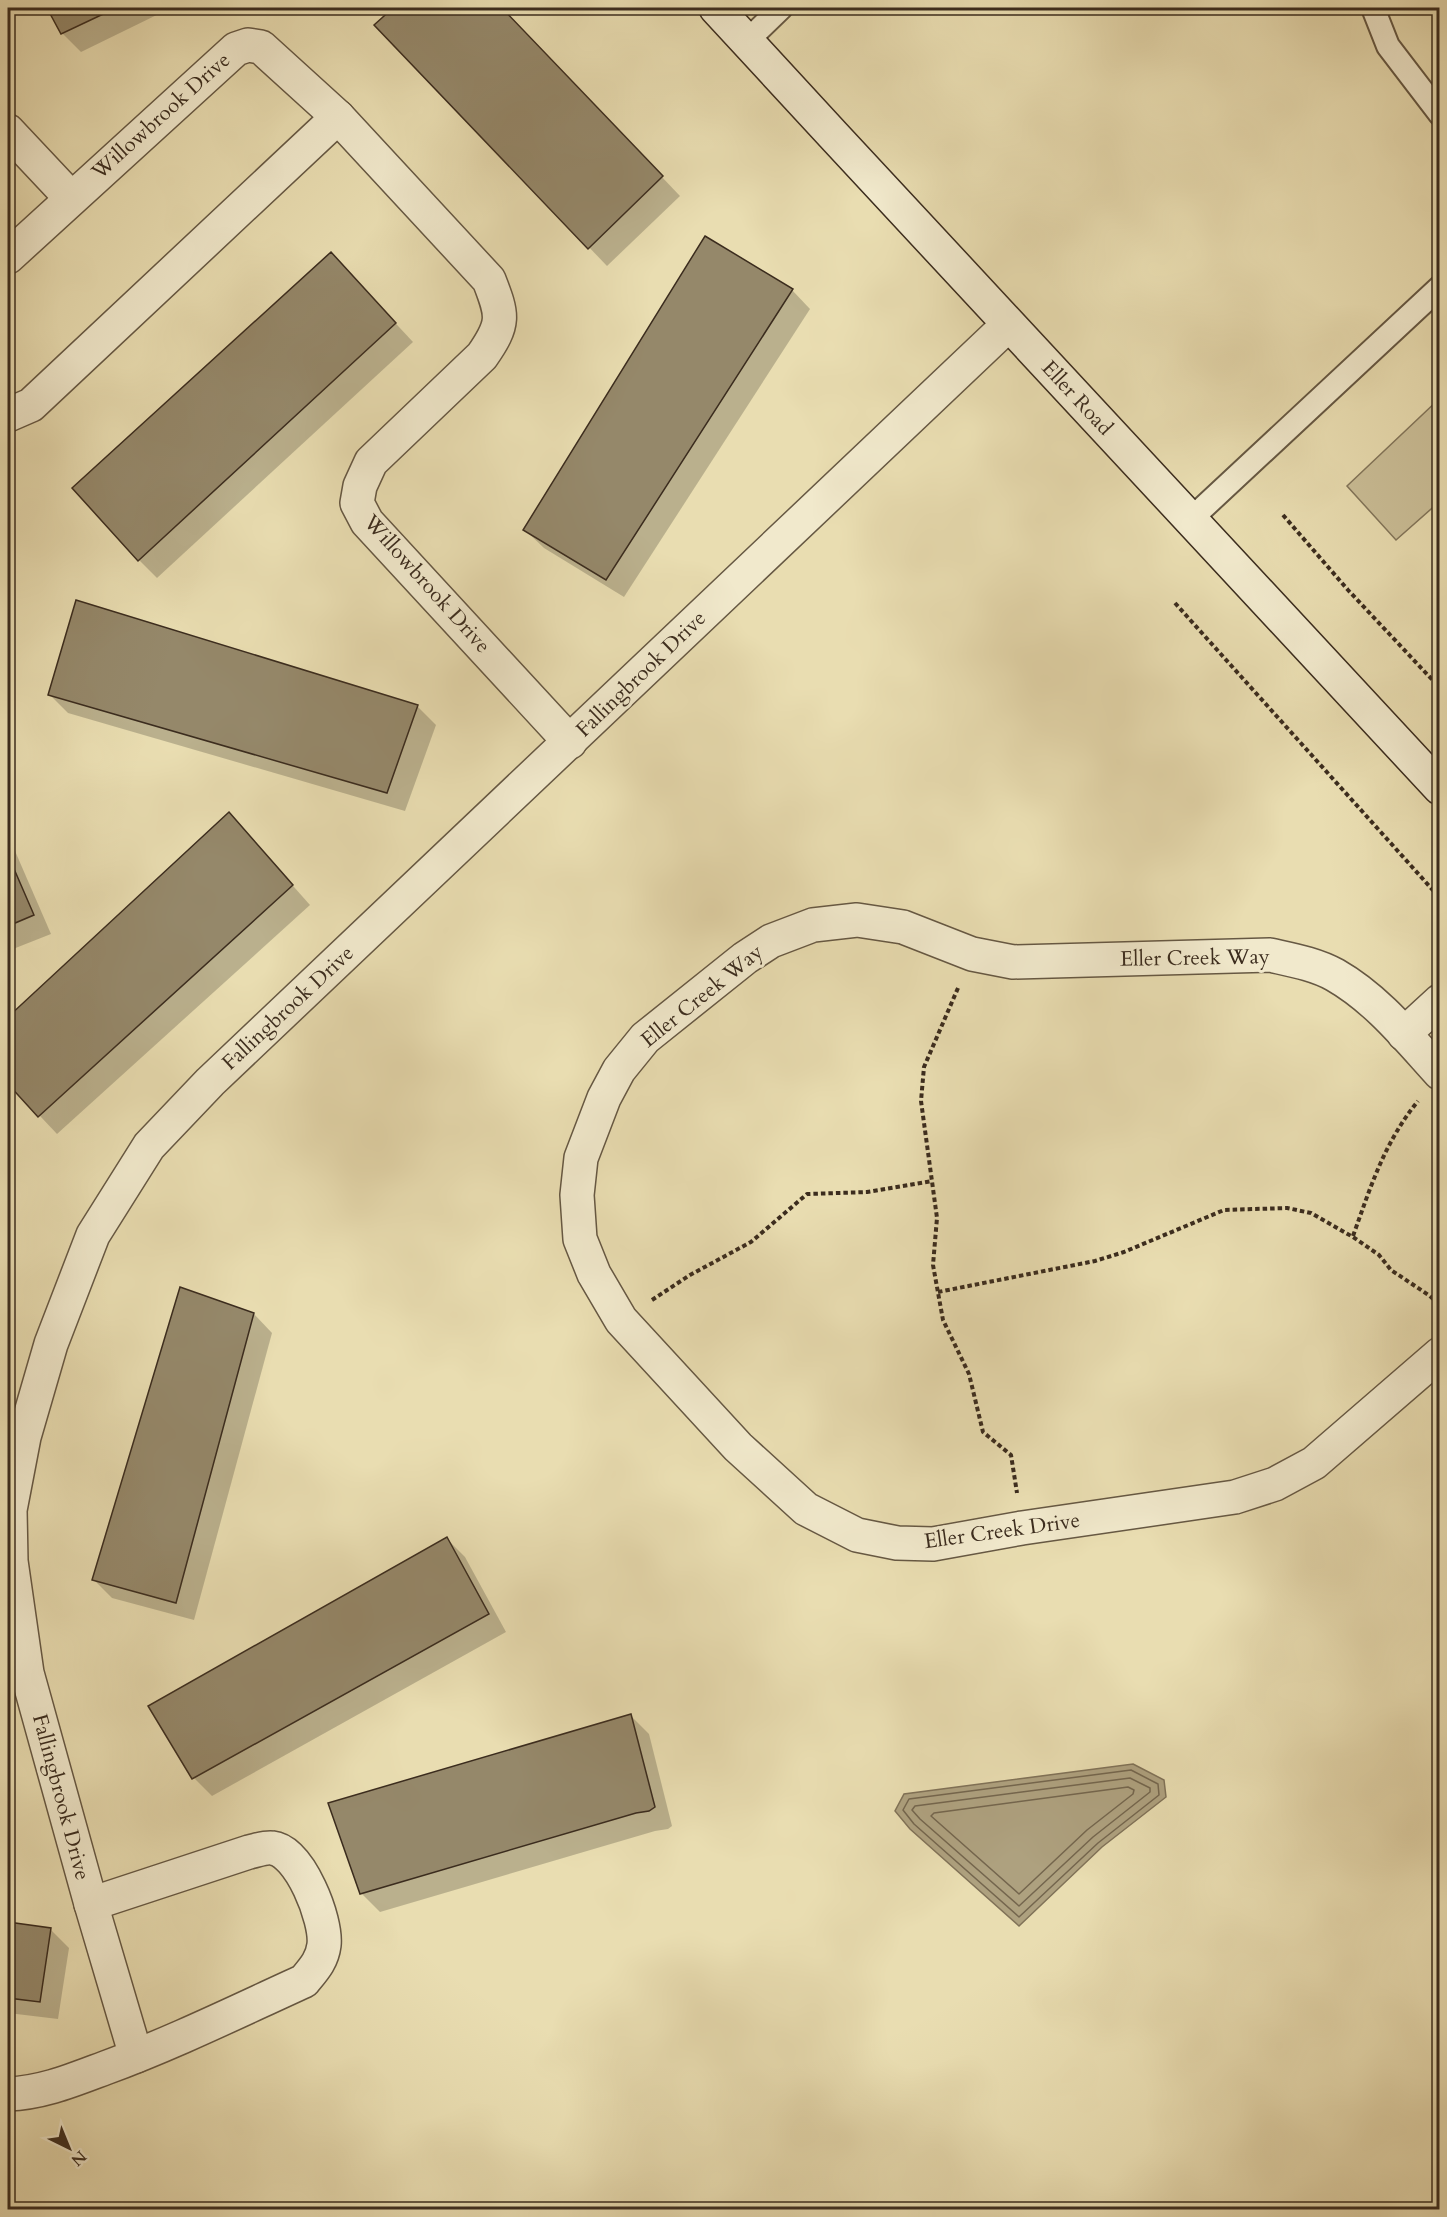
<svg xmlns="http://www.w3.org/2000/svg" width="1447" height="2217" viewBox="0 0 1447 2217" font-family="Cardo,serif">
  <rect width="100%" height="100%" fill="#e9ddb1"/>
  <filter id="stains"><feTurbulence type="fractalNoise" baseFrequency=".00333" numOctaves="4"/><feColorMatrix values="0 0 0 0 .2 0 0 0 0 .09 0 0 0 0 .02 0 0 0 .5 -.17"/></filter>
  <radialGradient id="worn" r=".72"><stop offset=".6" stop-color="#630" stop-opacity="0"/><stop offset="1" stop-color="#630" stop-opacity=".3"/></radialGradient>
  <path fill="#cbbf98" stroke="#83765b" stroke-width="1.5" d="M 1439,399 L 1439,502 L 1396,540 L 1347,486 Z"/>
  <path fill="#aea17f" stroke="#807258" stroke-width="1.5" d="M 1133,1764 L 1164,1780 L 1166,1797 L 1102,1847 L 1019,1926 L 910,1829 L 895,1811 L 904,1794 Z"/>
  <g fill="#0003">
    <path d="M 49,8 L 171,8 L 81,52 L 63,34 Z"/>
    <path d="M 395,8 L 501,8 L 680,196 L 607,266 L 376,25 Z"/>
    <path d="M 331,254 L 413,342 L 157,578 L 139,560 Z"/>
    <path d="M 792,290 L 810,309 L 624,597 L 544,548 L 525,530 Z"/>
    <path d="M 77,602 L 418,707 L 436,725 L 405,811 L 68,713 L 50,695 Z"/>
    <path d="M 229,814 L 310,905 L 57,1134 L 8,1082 L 8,1019 Z"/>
    <path d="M 8,843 L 15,851 L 51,934 L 8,951 Z"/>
    <path d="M 181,1289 L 254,1314 L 272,1333 L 194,1620 L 112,1598 L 93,1579 Z"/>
    <path d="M 447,1539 L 465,1557 L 506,1632 L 212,1796 L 194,1778 Z"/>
    <path d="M 630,1715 L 649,1734 L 672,1826 L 668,1829 L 655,1831 L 380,1912 L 361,1893 Z"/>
    <path d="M 8,1924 L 50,1929 L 69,1948 L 58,2019 L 8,2013 Z"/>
  </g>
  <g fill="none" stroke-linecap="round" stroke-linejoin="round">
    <g stroke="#74664e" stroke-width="1.5">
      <path d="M 1131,1770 L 1158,1784 L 1159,1795 L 1098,1843 L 1019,1917 L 914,1824 L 903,1810 L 909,1799 Z"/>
      <path d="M 1130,1778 L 1150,1788 L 1150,1792 L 1093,1837 L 1019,1906 L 920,1819 L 912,1810 L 915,1806 Z"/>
      <path d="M 1128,1787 L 1134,1790 L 1133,1794 L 1087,1830 L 1019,1894 L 931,1816 L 934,1813 Z"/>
    </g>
  </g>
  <g fill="#95886a" stroke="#3b2c1e" stroke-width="1.5">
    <path d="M 47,8 L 116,8 L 61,34 Z"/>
    <path d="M 393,8 L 502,8 L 663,176 L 588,249 L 374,25 Z"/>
    <path d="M 705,236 L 793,289 L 606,580 L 523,530 Z"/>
    <path d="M 331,252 L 396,323 L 138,561 L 72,488 Z"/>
    <path d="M 76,600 L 418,705 L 387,793 L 48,695 Z"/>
    <path d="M 229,812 L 293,885 L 38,1117 L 8,1084 L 8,1017 Z"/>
    <path d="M 8,855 L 34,915 L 8,926 Z"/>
    <path d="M 180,1287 L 254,1313 L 176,1603 L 92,1580 Z"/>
    <path d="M 447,1537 L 489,1614 L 192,1779 L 148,1706 Z"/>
    <path d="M 631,1714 L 655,1807 L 649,1811 L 636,1813 L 360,1894 L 328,1803 Z"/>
    <path d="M 8,1922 L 51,1928 L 40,2002 L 8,1998 Z"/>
  </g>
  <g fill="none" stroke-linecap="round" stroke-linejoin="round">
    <g stroke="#665843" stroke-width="26">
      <g id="lane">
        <path d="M 1373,8 L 1388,46 L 1440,114"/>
        <path d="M 747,41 L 781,8"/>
        <path d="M 1191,519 L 1440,287"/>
      </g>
    </g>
    <g stroke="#665843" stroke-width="36">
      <g id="street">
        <path d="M 8,131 L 71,198"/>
        <path d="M 8,257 L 236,49 L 248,45 L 261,47 L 338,117 L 489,280 C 503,316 505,323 482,356 L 371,462 L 360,486 L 357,503 L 367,522 L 570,742"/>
        <path d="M 8,415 L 31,405 L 338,117"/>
        <path d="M 1404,1034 L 1440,1001"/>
        <path d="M 1440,1073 C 1408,1038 1377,999 1335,975 C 1315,964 1292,960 1270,955 L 1013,962 L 972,954 L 903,927 L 857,920 L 813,925 L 771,941 L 745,958 L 645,1038 L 619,1070 L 604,1098 L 581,1158 L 577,1195 L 580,1239 L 594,1274 L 621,1320 L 738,1447 L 806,1509 L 857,1535 L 897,1543 L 933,1544 L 1022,1528 L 1235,1497 L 1275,1484 L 1314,1463 L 1440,1354"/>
        <path d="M 136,2056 L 91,1904 L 27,1673 L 11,1561 L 10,1510 L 24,1437 L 51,1344 L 93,1235 L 149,1146 L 210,1082 L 1008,325"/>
        <path d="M 8,2094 C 42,2093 73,2080 105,2068 C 173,2043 238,2011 304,1981 C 313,1970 322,1961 324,1945 C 327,1920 300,1851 272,1848 C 265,1847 255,1851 249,1852 L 91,1904"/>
      </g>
    </g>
    <g stroke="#3b2c1e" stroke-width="36">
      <path id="secondary" d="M 716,8 C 956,269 1199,527 1440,788"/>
    </g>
    <g stroke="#3b2c1e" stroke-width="4" stroke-dasharray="4.5 3" stroke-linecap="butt">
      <path d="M 1283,515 L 1348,590 L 1440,688"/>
      <path d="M 1175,603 L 1440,898"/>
      <path d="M 958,988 L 924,1067 L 921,1101 L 937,1218 L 933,1265 L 943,1320 L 969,1374 L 983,1432 L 1011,1455 L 1017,1493"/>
      <path d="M 1353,1236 C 1371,1186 1384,1143 1418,1101"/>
      <path d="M 938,1292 L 1095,1261 L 1124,1252 L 1224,1210 L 1287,1208 L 1311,1213 L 1353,1237 L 1379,1255 L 1391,1270 L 1430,1296 L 1440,1306"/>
      <path d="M 652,1300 L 690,1275 L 751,1242 L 807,1194 L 867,1192 L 932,1181"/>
    </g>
    <use href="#lane" stroke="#f1e9cc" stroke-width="22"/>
    <use href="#street" stroke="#f1e9cc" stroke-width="33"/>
    <use href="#secondary" stroke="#f1e9cc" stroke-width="33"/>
  </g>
  <g text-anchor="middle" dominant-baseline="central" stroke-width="6" stroke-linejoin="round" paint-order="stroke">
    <g font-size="21" fill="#3b2c1e" stroke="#f1e9cc">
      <text transform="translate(161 116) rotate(-42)">Willowbrook Drive</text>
      <text transform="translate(1077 398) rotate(47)">Eller Road</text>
      <text transform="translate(427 584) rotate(48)">Willowbrook Drive</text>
      <text transform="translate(641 674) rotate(-44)">Fallingbrook Drive</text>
      <text transform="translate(1195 958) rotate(-1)">Eller Creek Way</text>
      <text transform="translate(702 996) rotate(-39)">Eller Creek Way</text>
      <text transform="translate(288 1008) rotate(-43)">Fallingbrook Drive</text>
      <text transform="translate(1002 1531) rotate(-8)">Eller Creek Drive</text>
      <text transform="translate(61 1797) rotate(75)">Fallingbrook Drive</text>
    </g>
  </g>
  <rect width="1447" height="2217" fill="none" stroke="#e9ddb1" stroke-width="30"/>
  <rect x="9" y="9" width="1429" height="2199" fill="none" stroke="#3b2c1e" stroke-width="3"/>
  <rect x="15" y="15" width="1417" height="2187" fill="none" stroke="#3b2c1e" stroke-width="1.5"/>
  <g transform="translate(69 2148) rotate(137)" stroke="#f1e9cc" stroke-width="4.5" paint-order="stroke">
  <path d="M0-4.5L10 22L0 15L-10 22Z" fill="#3b2c1e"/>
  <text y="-9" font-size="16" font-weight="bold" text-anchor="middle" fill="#3b2c1e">N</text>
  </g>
  <rect width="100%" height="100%" filter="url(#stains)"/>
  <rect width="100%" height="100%" fill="url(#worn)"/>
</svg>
